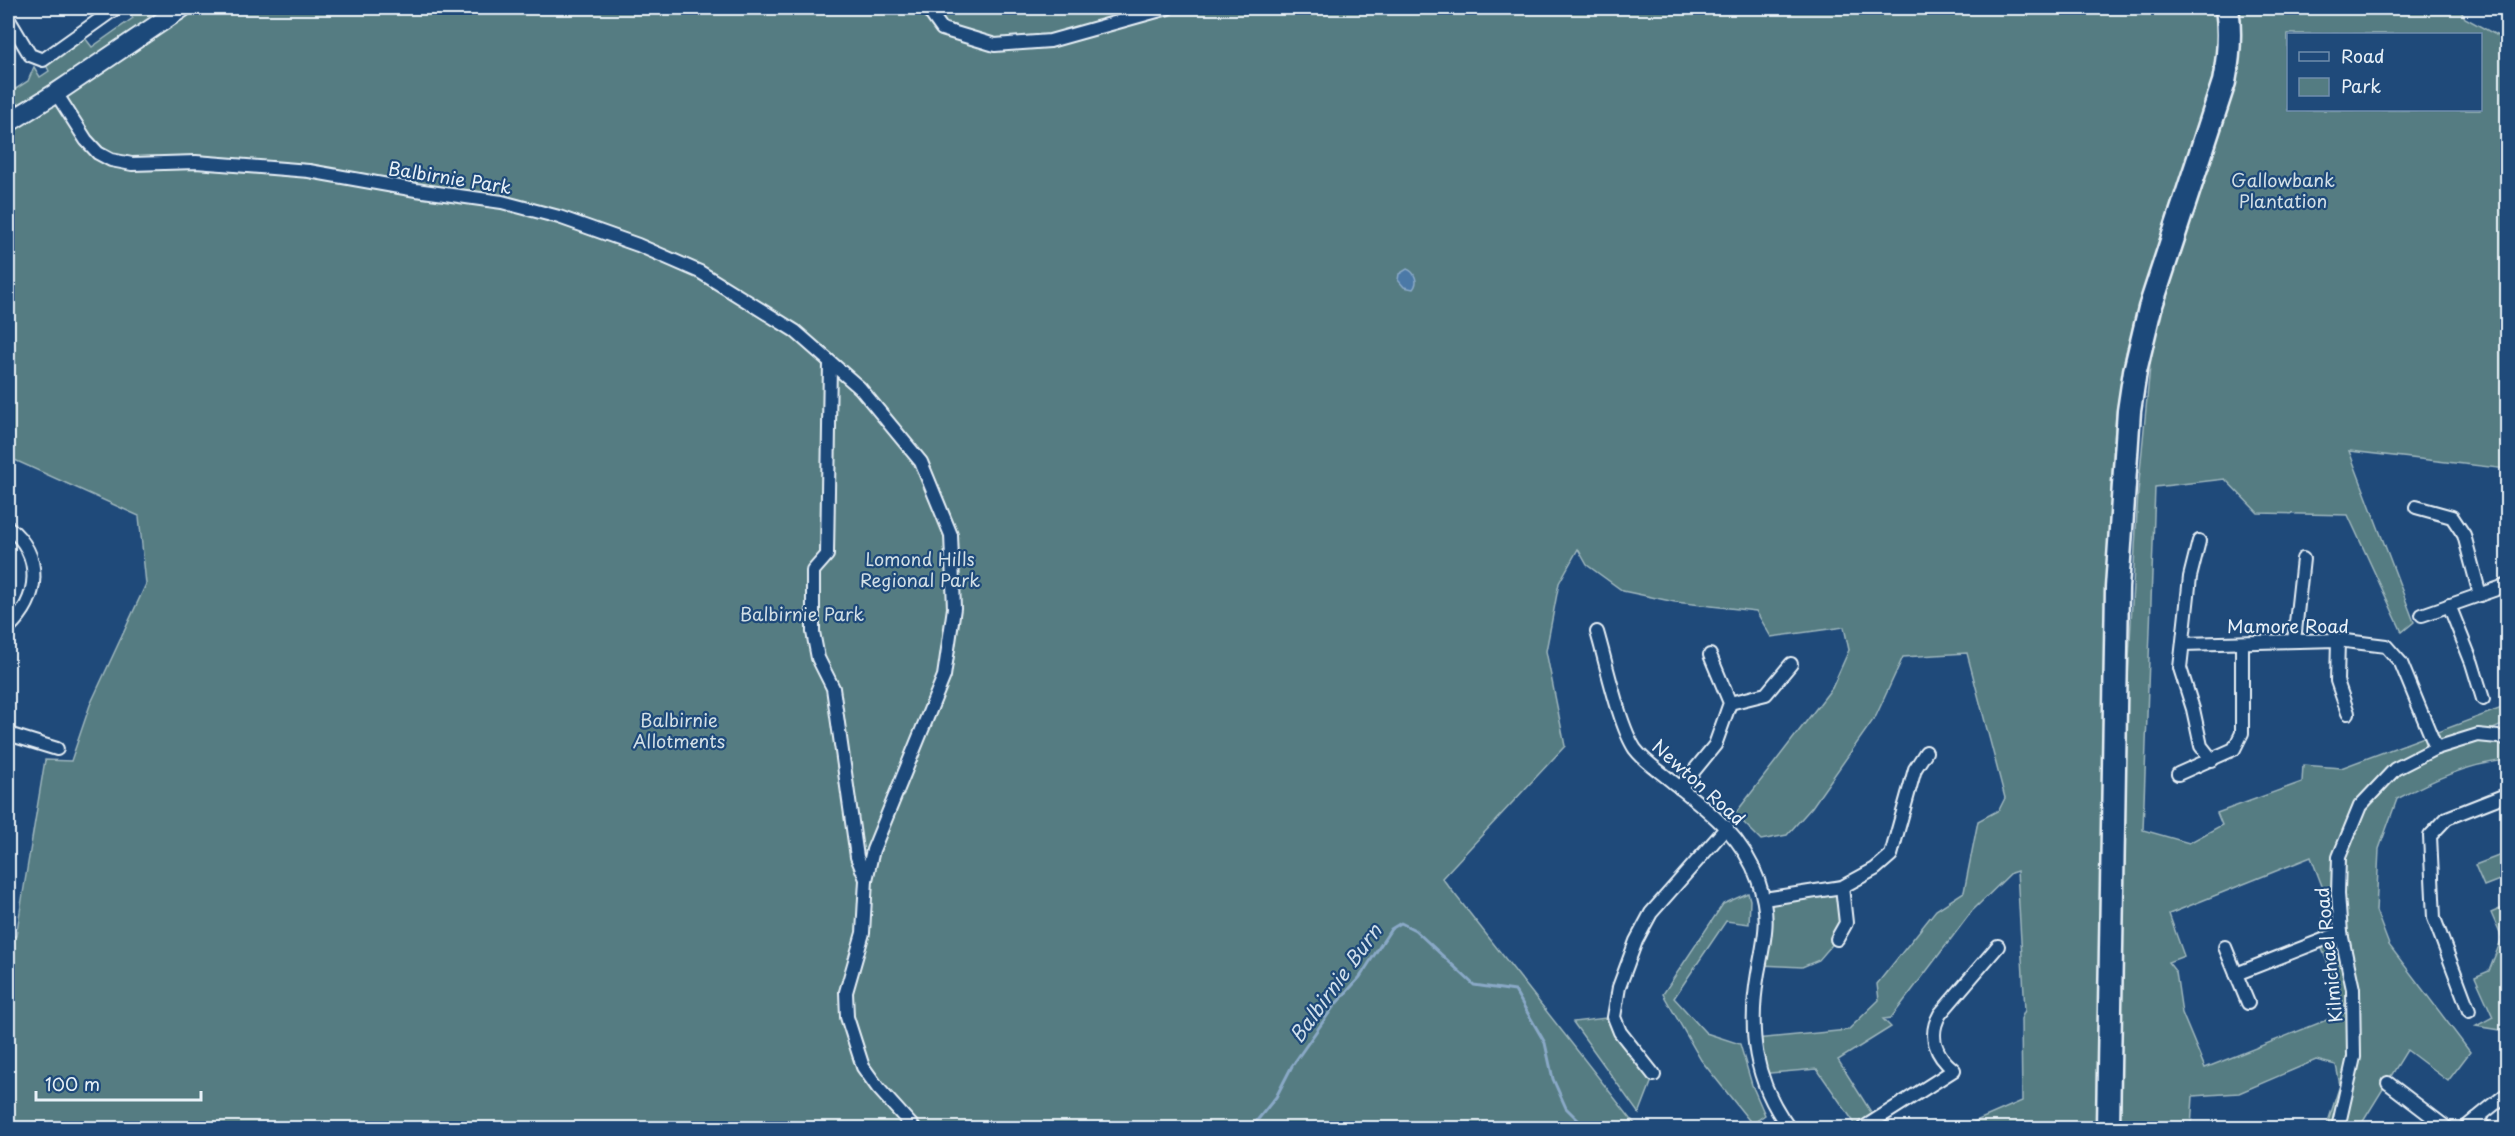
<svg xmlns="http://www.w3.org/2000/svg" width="2515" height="1136" viewBox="0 0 2515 1136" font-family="'Playpen Sans',sans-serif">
  <rect width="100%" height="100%" fill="#1f4a7a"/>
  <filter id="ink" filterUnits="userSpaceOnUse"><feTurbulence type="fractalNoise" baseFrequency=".0167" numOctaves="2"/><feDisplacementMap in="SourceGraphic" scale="12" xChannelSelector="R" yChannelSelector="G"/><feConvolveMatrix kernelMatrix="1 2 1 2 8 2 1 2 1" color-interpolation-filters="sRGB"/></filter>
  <g filter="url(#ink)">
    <g fill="#547c82" stroke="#9eb6bd" stroke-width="1.5" fill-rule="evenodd">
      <path d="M 135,8 L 172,8 L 8,111 L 8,94 L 28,81 L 34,67 L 40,77 L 49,71 L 46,65 L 85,38 L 92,47 L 133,18 L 129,12 Z"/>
      <path d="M 176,8 L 2218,8 L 2219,45 L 2214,83 L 2126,352 L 2116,414 L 2111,486 L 2097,1128 L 1960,1128 L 2022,1101 L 2021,1019 L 2025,1010 L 2017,871 L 2011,873 L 1972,911 L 1891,1018 L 1883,1019 L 1891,1027 L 1838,1060 L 1876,1120 L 1858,1128 L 1817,1069 L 1759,1074 L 1755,1039 L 1848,1030 L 1879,1000 L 1877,984 L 1936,910 L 1964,892 L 1978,821 L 1999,810 L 2005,798 L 1967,653 L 1903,657 L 1876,716 L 1812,807 L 1787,835 L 1761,840 L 1735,814 L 1832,688 L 1849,650 L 1844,627 L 1771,637 L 1756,611 L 1675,602 L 1623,591 L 1587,565 L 1578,549 L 1559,583 L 1546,651 L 1565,746 L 1442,878 L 1638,1128 L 8,1128 L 8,938 L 16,936 L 45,760 L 71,761 L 90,705 L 146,584 L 139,516 L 8,457 L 8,116 Z"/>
      <path d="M 2238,8 L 2459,8 L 2465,18 L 2507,41 L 2507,469 L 2349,451 L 2414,622 L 2402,632 L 2348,515 L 2258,513 L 2225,479 L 2155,487 L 2143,830 L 2189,843 L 2222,825 L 2217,813 L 2302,782 L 2303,765 L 2341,768 L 2507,706 L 2507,723 L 2479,735 L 2507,738 L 2507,760 C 2467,764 2433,780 2397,799 L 2379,849 L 2376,911 L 2389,945 L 2470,1052 L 2448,1081 L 2407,1050 L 2359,1128 L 2326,1128 L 2340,1085 L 2336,1065 L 2316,1060 L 2239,1093 L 2193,1096 L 2191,1128 L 2115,1128 L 2126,715 L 2138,492 L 2153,335 ZM 2288,34 L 2480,34 L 2480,110 L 2288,110 ZM 2311,857 L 2327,899 L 2319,941 L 2347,1012 L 2205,1068 L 2182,1013 L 2176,972 L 2168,962 L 2184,956 L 2169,914 Z"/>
      <path d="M 2501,855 L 2507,877 L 2484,886 L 2475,865 Z"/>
      <path d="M 1842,887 L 1846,923 L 1837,939 L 1819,960 L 1802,967 L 1760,965 L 1765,903 Z"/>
      <path d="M 1748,893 L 1750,900 L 1749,924 L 1726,921 L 1674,998 L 1706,1033 L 1740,1044 L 1752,1085 L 1765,1115 L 1752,1124 L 1701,1060 L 1663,994 L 1723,904 Z"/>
      <path d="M 2507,906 L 2507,1031 L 2476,1026 L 2493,1017 L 2475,977 L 2489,971 L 2502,938 L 2491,913 Z"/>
      <path d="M 1614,1017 L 1654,1075 L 1639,1114 L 1573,1022 Z"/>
    </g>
    <path fill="#4b79a7" stroke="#8aa9c7" stroke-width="1.5" d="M 1407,269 C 1415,272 1419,282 1413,289 L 1404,287 L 1398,280 L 1399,274 Z"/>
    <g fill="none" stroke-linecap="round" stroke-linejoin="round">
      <path stroke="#8aa9c7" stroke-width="3" d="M 1251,1128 L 1276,1097 L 1292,1066 L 1334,1006 L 1360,977 L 1391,929 L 1401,923 L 1415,930 L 1474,985 L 1515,991 L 1545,1043 L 1553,1079 L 1566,1108 L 1586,1128"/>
      <g stroke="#e8f1f8" stroke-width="16">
        <g id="street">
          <path d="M 927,8 L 942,29 L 995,45 L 1050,41 L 1168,8"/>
          <path d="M 8,18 L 30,55 L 43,60 L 116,8"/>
          <path d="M 56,93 L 86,140 L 98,153 L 111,160 L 132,164 L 196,162 L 309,171 L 416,190 L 502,202 L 559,217 L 638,245 L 700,272 L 795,331 L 860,388 L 921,462 L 951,535 L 954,608 L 944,676 L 873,850 L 866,880 L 863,933 L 846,992 L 847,1017 L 863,1067 L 878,1088 L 914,1128"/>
          <path d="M 830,364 L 827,555 L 813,571 L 813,632 L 818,658 L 833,688 L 857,857 L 866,879"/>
          <path d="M 2416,507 L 2452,517 L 2464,535 L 2480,595"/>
          <path d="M 8,527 C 44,555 40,599 8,628"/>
          <path d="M 2199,541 L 2190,577 L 2180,668 L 2193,709 L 2201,746 L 2212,760"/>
          <path d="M 2449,605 L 2472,663 L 2483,699"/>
          <path d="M 2422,615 L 2508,585"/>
          <path d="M 1597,632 C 1606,662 1619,725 1635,749 C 1644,761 1658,770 1669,779 C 1705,808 1742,834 1758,880 C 1771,917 1765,936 1758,973 C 1748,1031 1754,1081 1789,1128"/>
          <path d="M 2338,640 L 2337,681 L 2348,713"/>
          <path d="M 2294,641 L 2303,559"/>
          <path d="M 2183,644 L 2338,640 L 2386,646 L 2401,663 L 2436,748"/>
          <path d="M 1730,703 L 1766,694 L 1791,664"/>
          <path d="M 8,734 L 57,749"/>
          <path d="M 2178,774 L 2234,749 L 2242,733 L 2242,643"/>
          <path d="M 1680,788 L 1715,745 L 1730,703 L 1710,655"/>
          <path d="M 1764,899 L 1842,887 L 1875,869 L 1891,855 L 1915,769 L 1926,752"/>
          <path d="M 1837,939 L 1846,923 L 1842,887"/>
          <path d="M 2225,947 L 2236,974"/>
          <path d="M 2248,1003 L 2236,974 L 2341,933"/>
          <path d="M 2469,1011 L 2434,918 L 2430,836 L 2447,818 L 2508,794"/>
          <path d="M 1654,1075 L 1620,1032 L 1614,1017 L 1619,987 L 1636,941 L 1651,913 L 1727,827"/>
          <path d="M 2388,1083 L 2447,1128"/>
          <path d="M 2476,1119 L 2485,1128"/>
          <path d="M 1863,1128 L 1954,1070 C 1935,1055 1928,1035 1940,1014 L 1998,946"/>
          <path d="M 2338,1128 L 2354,1057 L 2353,989 L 2341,933 L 2338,894 L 2339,857 L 2360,806 L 2395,769 L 2436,748 L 2478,735 L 2508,738"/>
          <path d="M 2465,1128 L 2508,1093"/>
        </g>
      </g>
      <g stroke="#e8f1f8" stroke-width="22">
        <path id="secondary" d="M 8,123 L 56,93 L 182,8"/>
      </g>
      <g stroke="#e8f1f8" stroke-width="27">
        <path id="highway" d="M 2108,1128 L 2117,588 L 2129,411 L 2135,371 L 2150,308 L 2224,82 C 2229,56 2231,33 2227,8"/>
      </g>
      <use href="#street" stroke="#1f4a7a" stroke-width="12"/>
      <use href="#secondary" stroke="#1f4a7a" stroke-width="18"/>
      <use href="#highway" stroke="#1f4a7a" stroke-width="22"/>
    </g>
  </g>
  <g text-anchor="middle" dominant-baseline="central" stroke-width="4.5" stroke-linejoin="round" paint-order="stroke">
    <g font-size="18" fill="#e8f1f8" stroke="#1f4a7a">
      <text transform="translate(450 177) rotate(9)">Balbirnie Park</text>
      <text x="2288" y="625">Mamore Road</text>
      <text transform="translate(1699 782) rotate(42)">Newton Road</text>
      <text transform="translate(2328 955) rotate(-96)">Kilmichael Road</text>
    </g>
    <g font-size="18" fill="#d2dfe6" stroke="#1f4a7a">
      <text x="2283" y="179">Gallowbank<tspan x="2283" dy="21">Plantation</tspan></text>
      <text x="920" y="558">Lomond Hills<tspan x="920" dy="21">Regional Park</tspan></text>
      <text x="802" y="613">Balbirnie Park</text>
      <text x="679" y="719">Balbirnie<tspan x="679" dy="21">Allotments</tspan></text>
    </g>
    <g font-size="20" font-style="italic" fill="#d0dfec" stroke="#1f4a7a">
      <text transform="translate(1335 983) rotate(-54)">Balbirnie Burn</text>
    </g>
  </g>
  <rect width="2515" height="1136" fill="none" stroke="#1f4a7a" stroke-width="30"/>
  <rect x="15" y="15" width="2485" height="1106" fill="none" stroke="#e8f1f8" stroke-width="2" filter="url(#ink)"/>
  <rect x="2287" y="33" width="195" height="78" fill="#1f4a7a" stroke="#6f8dac" stroke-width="1.5"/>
  <rect x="2299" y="52" width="30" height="9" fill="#1f4a7a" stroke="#6f8dac" stroke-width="1.5"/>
  <text x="2341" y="63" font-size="18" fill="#e8f1f8">Road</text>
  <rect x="2299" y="78" width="30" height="18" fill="#547c82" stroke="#6f8dac" stroke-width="1.5"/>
  <text x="2341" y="93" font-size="18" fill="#e8f1f8">Park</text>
  <path d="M36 1091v9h165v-9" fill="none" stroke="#e8f1f8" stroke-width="3"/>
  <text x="45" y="1091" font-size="18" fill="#e8f1f8" stroke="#1f4a7a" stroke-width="4.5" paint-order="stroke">100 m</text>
</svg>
